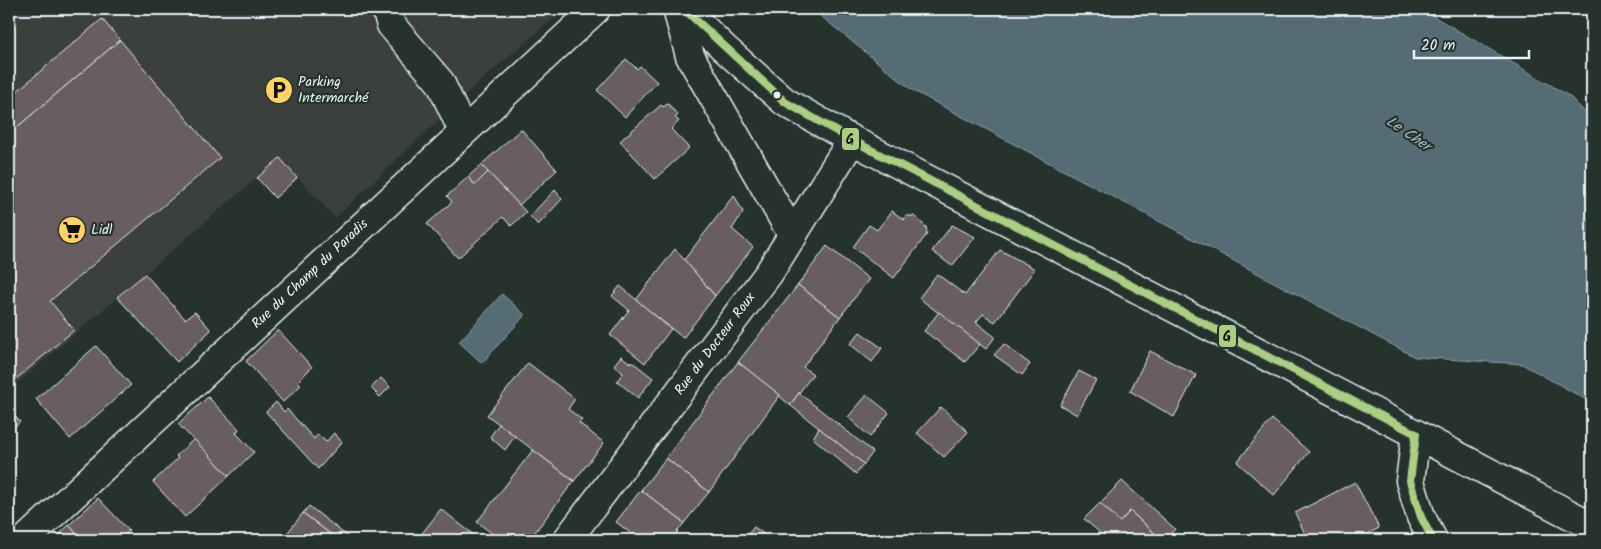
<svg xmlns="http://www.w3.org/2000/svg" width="1601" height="549" viewBox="0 0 1601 549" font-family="Kalam,sans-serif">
  <rect width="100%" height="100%" fill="#26332d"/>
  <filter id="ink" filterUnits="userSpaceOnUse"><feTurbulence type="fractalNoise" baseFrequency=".02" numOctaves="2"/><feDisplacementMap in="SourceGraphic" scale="10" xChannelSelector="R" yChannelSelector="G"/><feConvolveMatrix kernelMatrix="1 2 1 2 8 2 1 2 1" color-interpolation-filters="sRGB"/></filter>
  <g filter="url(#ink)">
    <path fill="#3a403c" d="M 9,9 L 564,9 L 478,83 L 335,218 L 280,158 L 9,390 Z"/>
    <g fill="#556c74" stroke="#90a1a9">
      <path d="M 812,9 L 1421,9 L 1569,96 L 1592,119 L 1592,403 L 1522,364 L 1415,357 L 912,90 Z"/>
      <path d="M 502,294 L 525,315 L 482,363 L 459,342 Z"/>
    </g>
    <g fill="#685d60" stroke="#e8f1f8">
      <path d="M 102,19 L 120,40 L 9,134 L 9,98 Z"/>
      <path d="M 120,40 L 220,158 L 50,301 L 74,330 L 15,380 L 9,372 L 9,134 Z"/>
      <path d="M 626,59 L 637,69 L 640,66 L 657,82 L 625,117 L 597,90 Z"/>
      <path d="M 668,104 L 678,115 L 675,118 L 679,121 L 671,129 L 689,148 L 655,179 L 620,141 L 661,105 L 663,107 Z"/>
      <path d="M 521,129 L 557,170 L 519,205 L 481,165 Z"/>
      <path d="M 280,158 L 297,178 L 275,198 L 257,178 Z"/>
      <path d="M 481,165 L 488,172 L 475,185 L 468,177 Z"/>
      <path d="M 488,172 L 526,212 L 511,226 L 503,217 L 458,258 L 427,224 L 452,202 L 447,196 L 468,177 L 475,185 Z"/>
      <path d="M 555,190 L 562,199 L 538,225 L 530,216 Z"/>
      <path d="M 734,195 L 743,212 L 732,229 L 753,247 L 715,296 L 684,260 Z"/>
      <path d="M 892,211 L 904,220 L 906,216 L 914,216 L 926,227 L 927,234 L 894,278 L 853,247 L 869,225 L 877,230 Z"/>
      <path d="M 952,225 L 975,237 L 952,266 L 932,251 Z"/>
      <path d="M 827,246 L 869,279 L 840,317 L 798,285 Z"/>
      <path d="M 675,249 L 715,296 L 683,338 L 636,300 Z"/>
      <path d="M 1000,250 L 1035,269 L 995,322 L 983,314 L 976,322 L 995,337 L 986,349 L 919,298 L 937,274 L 965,295 Z"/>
      <path d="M 145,274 L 185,319 L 195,312 L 211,330 L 177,362 L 117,297 Z"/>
      <path d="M 798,285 L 840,317 L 803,367 L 813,374 L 790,405 L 738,362 Z"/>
      <path d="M 620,286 L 671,329 L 645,363 L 610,335 L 629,310 L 612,296 Z"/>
      <path d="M 939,312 L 980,344 L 965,362 L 924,331 Z"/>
      <path d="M 278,330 L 312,367 L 298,381 L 301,385 L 283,402 L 246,361 Z"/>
      <path d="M 860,332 L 882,348 L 872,362 L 850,344 Z"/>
      <path d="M 1004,344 L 1030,364 L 1022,375 L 994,355 Z"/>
      <path d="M 96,346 L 131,385 L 70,439 L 36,399 Z"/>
      <path d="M 1150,351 L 1196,375 L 1174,417 L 1130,391 Z"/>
      <path d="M 621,356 L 630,363 L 631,361 L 653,378 L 638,398 L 617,381 L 623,373 L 614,365 Z"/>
      <path d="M 738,362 L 780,395 L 709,492 L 666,458 Z"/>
      <path d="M 528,363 L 575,399 L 568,409 L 582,420 L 579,423 L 604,443 L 574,481 L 487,415 Z"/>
      <path d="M 1079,371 L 1096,380 L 1077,415 L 1060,405 Z"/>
      <path d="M 381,378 L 390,387 L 380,397 L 371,388 Z"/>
      <path d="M 799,393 L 873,452 L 864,464 L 790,405 Z"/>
      <path d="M 867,395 L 889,413 L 870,437 L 848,417 Z"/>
      <path d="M 208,397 L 239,429 L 236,433 L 254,452 L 229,476 L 178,424 Z"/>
      <path d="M 276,402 L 284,412 L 287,409 L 314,439 L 318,434 L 326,442 L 334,433 L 342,442 L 318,469 L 266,412 Z"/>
      <path d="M 941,407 L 968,432 L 944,457 L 917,433 Z"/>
      <path d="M 9,409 L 20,422 L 9,432 Z"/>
      <path d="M 1272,419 L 1309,452 L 1274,495 L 1237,462 Z"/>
      <path d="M 499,424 L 515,436 L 505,450 L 490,437 Z"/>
      <path d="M 819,428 L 864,464 L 856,474 L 813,438 Z"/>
      <path d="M 194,439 L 229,476 L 185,517 L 153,482 L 178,458 L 176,456 Z"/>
      <path d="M 533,450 L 574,481 L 529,540 L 501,540 L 477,522 Z"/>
      <path d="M 666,458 L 709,492 L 684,523 L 641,490 Z"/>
      <path d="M 1122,481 L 1175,529 L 1165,540 L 1162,540 L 1130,511 L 1120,522 L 1100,503 Z"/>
      <path d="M 1355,482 L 1379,528 L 1356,540 L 1308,540 L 1295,513 Z"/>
      <path d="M 641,490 L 684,523 L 671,540 L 640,540 L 616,522 Z"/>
      <path d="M 98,498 L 129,531 L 120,540 L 82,540 L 69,525 Z"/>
      <path d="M 1100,503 L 1120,522 L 1130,511 L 1162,540 L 1104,540 L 1106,538 L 1084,519 Z"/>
      <path d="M 309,506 L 352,540 L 338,540 L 303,513 Z"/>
      <path d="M 441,509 L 480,540 L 417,540 Z"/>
      <path d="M 303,513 L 338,540 L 282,540 Z"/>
      <path d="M 69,525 L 82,540 L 53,540 Z"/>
      <path d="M 754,527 L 772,540 L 747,540 L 745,538 Z"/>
    </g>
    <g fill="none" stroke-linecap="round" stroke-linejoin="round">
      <g stroke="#e8f1f8" stroke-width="31">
        <g id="minor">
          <path d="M 386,9 L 391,25 L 440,82 L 463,131"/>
          <path d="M 677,9 L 690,56 L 793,236"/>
          <path d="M 684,9 L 725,49 L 785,102 L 852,140 L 1592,526"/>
          <path d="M 1416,434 L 1410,481 L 1421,517 L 1433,540"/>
          <path d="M 25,540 L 596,9"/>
          <path d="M 567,540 L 769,273 L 852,140"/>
        </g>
      </g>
      <use href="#minor" stroke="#26332d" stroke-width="28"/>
      <g stroke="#26332d" stroke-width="11">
        <g id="bus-1">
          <path d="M 684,9 L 785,102 L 852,140 L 1416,434"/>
          <path d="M 1416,434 L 1410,481 L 1421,517 L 1433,540"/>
        </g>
      </g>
      <use href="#bus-1" stroke="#aace83" stroke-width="8"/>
    </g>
  </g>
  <defs>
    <g id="parking-disc" transform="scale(1.4375)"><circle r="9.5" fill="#ffd166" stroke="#26332d"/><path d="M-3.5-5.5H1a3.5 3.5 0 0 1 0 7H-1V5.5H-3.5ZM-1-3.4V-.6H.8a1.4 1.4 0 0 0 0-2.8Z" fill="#111"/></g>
    <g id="supermarket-disc" transform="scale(1.4375)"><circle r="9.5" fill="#ffd166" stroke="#26332d"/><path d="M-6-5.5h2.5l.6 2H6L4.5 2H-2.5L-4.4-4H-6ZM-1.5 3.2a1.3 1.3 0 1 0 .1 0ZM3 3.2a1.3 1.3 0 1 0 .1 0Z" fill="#111"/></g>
  </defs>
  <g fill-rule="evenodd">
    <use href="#parking-disc" x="279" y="90"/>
    <use href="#supermarket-disc" x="72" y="230"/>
  </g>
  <circle fill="#e8f1f8" stroke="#26332d" stroke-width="2" cx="777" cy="95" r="4.5"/>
  <g text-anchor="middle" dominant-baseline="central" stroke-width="4.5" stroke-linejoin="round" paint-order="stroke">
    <g font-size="14" fill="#e8f1f8" stroke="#26332d" text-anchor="start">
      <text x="298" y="82">Parking<tspan x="298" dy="16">Intermarché</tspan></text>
      <text x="91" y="230">Lidl</text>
    </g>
    <g font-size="14" fill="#e8f1f8" stroke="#26332d">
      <text transform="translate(310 274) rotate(-43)">Rue du Champ du Paradis</text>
      <text transform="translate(715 344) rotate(-53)">Rue du Docteur Roux</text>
    </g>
    <g font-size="15" font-style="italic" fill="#adbcc3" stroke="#26332d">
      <text transform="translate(1408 134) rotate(34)">Le Cher</text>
    </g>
  </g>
  <g stroke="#26332d" stroke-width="2">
    <rect x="841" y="127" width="19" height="24" rx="5" fill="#aace83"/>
    <rect x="1218" y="324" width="19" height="24" rx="5" fill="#aace83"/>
  </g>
  <g font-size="14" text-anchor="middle" font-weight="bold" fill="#111">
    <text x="850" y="144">G</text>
    <text x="1227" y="341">G</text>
  </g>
  <rect width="1601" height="549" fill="none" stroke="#26332d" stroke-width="30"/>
  <rect x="15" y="15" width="1571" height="519" fill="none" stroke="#e8f1f8" stroke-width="2" filter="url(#ink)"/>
  <path d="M1414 50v8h115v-8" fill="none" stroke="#e8f1f8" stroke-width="2.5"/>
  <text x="1421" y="50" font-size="15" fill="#e8f1f8" stroke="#26332d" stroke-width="4" paint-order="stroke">20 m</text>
</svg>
